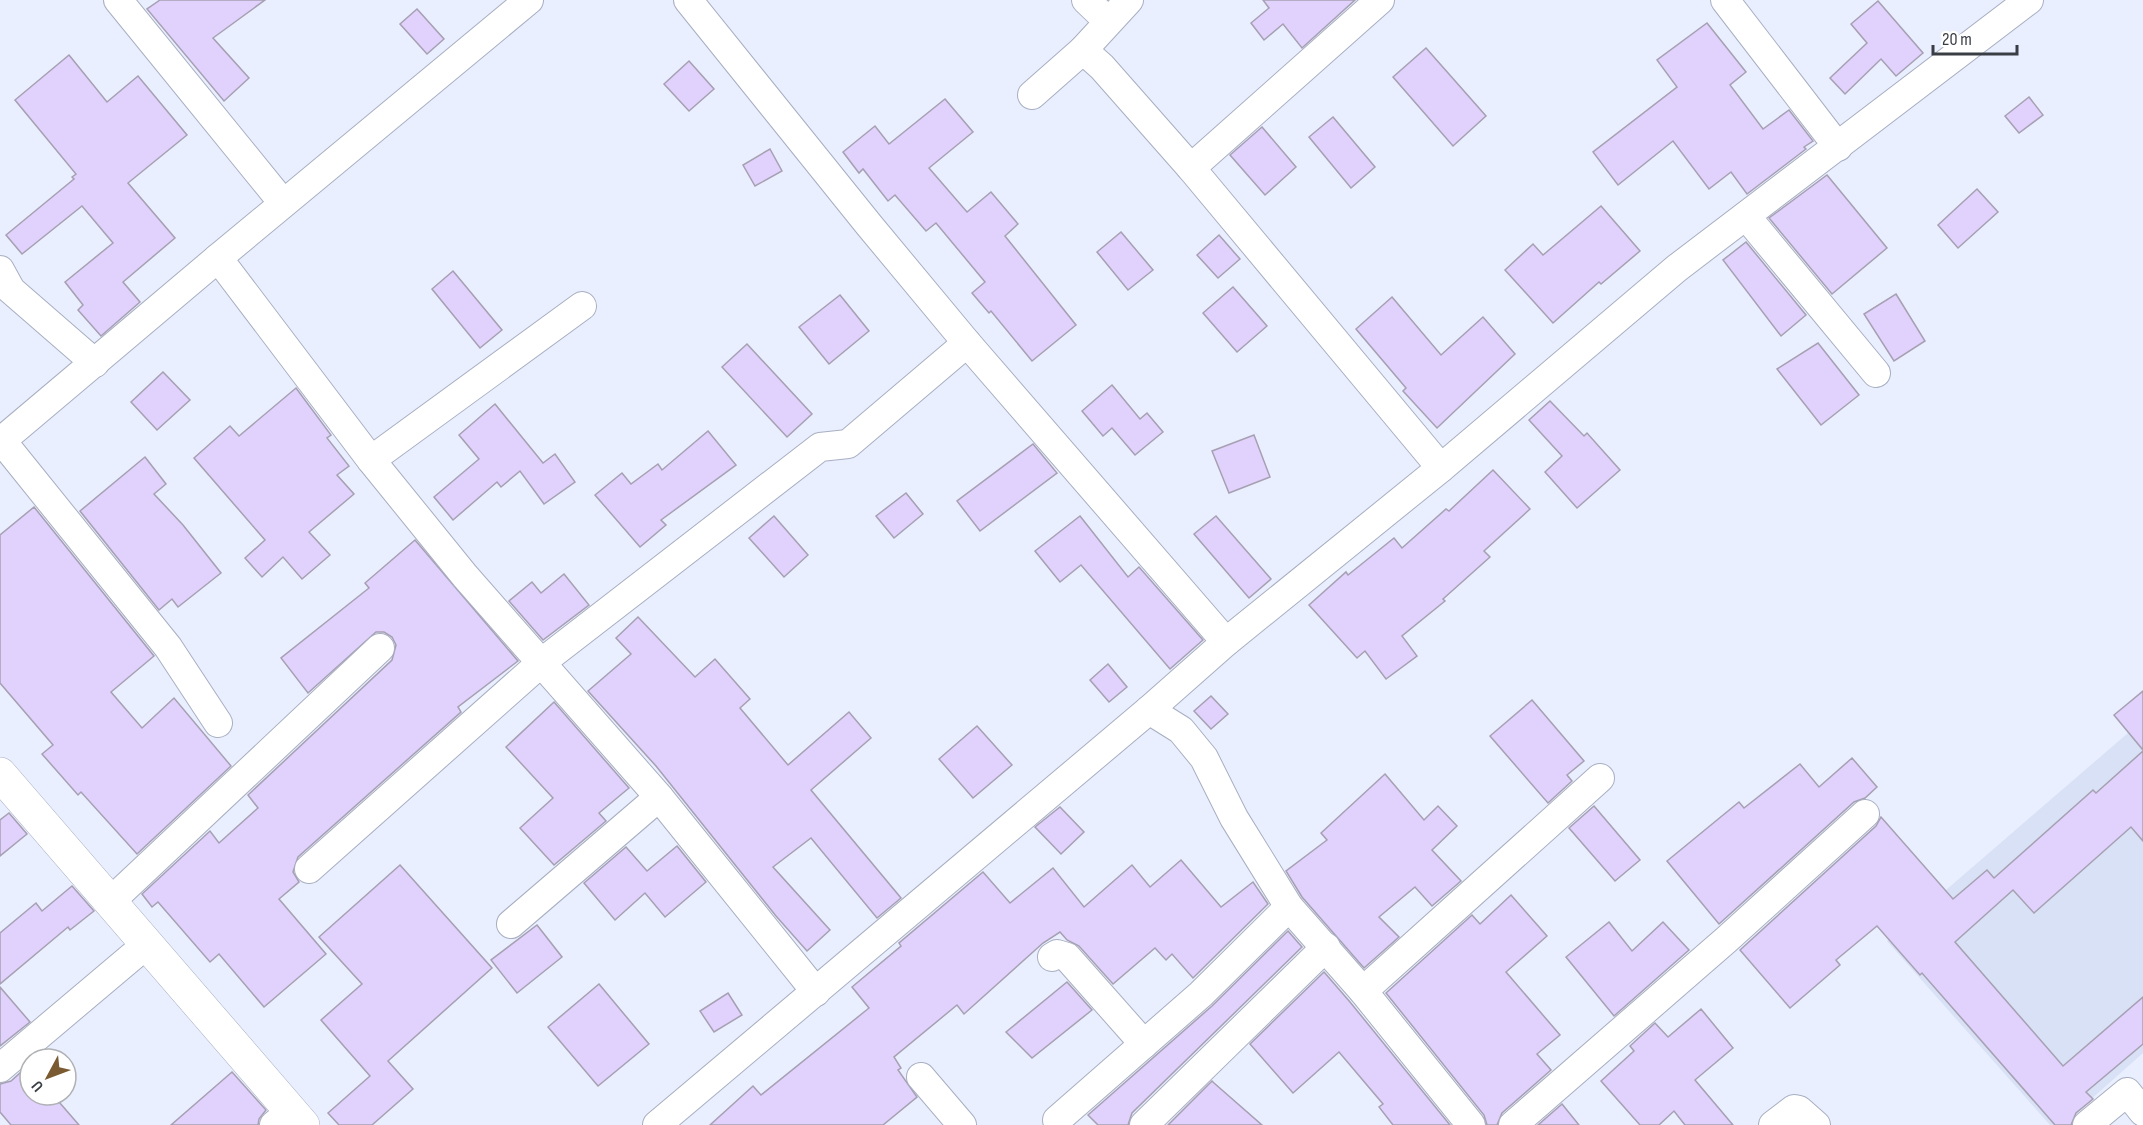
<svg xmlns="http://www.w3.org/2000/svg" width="2143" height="1125" viewBox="0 0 2143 1125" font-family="'Sofia Sans Condensed',sans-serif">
  <rect width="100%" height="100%" fill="#e9efff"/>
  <path fill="#d8e1f5" d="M 2143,720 L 2143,1053 L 2062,1125 L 2050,1125 L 1887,941 Z"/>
  <g fill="#e0d1fd" stroke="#a6a0b2" stroke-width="1.5">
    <path d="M 160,0 L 265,0 L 213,38 L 249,78 L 224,101 L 147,9 Z"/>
    <path d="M 1263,0 L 1355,0 L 1302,48 L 1283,24 L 1264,40 L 1251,23 L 1269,8 Z"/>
    <path d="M 1878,1 L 1923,53 L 1896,76 L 1881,59 L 1845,94 L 1830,78 L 1867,43 L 1851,24 Z"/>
    <path d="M 417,9 L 444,39 L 427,54 L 400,24 Z"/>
    <path d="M 1707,23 L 1746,72 L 1730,85 L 1763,129 L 1789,110 L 1813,141 L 1804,147 L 1806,149 L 1747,194 L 1731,172 L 1709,189 L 1673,141 L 1618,185 L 1593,152 L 1677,87 L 1657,60 Z"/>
    <path d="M 1426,48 L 1486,116 L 1453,146 L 1393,77 Z"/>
    <path d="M 69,55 L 107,102 L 138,76 L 187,135 L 128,183 L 175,238 L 123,282 L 140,302 L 101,336 L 78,310 L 83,305 L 65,282 L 113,243 L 82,206 L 22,254 L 6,235 L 74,179 L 72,177 L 76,174 L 15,100 Z"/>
    <path d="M 689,61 L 714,89 L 689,111 L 664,84 Z"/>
    <path d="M 2029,97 L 2043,115 L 2019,133 L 2005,116 Z"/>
    <path d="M 945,99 L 973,132 L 929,168 L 967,212 L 991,192 L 1018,224 L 1005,236 L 1076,325 L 1032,361 L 991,311 L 989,313 L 972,293 L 985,282 L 936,223 L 926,231 L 895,195 L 888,201 L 863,169 L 859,173 L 843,152 L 875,126 L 889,144 Z"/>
    <path d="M 1333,117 L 1375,167 L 1351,188 L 1309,137 Z"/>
    <path d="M 1262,127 L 1296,167 L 1265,195 L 1230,155 Z"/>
    <path d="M 770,149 L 782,171 L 755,186 L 743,165 Z"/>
    <path d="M 1827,175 L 1887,248 L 1832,294 L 1769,218 Z"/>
    <path d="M 1977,189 L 1998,212 L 1958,248 L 1938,225 Z"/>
    <path d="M 1601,206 L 1640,251 L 1601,284 L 1599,282 L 1553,323 L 1505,270 L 1533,244 L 1543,255 Z"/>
    <path d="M 1121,232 L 1153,270 L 1128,290 L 1097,252 Z"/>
    <path d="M 1219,235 L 1240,259 L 1218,278 L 1197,255 Z"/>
    <path d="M 1746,242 L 1806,315 L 1781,336 L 1723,260 Z"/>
    <path d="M 453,271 L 502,330 L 480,348 L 432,289 Z"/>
    <path d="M 1233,287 L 1267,326 L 1237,352 L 1203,313 Z"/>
    <path d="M 1896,294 L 1925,341 L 1894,361 L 1864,314 Z"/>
    <path d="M 840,295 L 869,331 L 829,364 L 799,327 Z"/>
    <path d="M 1392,297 L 1441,355 L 1483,317 L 1515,354 L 1437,428 L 1403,391 L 1406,388 L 1356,329 Z"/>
    <path d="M 1818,343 L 1859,395 L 1821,425 L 1777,369 Z"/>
    <path d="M 747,344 L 812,414 L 787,437 L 722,367 Z"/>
    <path d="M 163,372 L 190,400 L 157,430 L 131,402 Z"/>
    <path d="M 1112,385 L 1140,419 L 1147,413 L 1163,432 L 1135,455 L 1112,428 L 1103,436 L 1082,411 Z"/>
    <path d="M 296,388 L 331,435 L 327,438 L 349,466 L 337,475 L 354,494 L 309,532 L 330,555 L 302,579 L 283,557 L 262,577 L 245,558 L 265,540 L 194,458 L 230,426 L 239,436 Z"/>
    <path d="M 1550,401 L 1584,436 L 1587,433 L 1620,470 L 1577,508 L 1545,472 L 1562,456 L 1529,420 Z"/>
    <path d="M 495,404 L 543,463 L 555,454 L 575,482 L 544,504 L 520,471 L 501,487 L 497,482 L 453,520 L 434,497 L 479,459 L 459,435 Z"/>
    <path d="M 708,431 L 736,465 L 661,520 L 666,525 L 640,547 L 595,495 L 622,473 L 631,484 L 658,464 L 662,470 Z"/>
    <path d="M 1254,435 L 1270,477 L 1229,493 L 1212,451 Z"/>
    <path d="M 1033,444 L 1057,473 L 980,531 L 957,501 Z"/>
    <path d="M 145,457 L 166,484 L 154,494 L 183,525 L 221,573 L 178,607 L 172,599 L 159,610 L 80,511 Z"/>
    <path d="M 1493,470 L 1530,509 L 1484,551 L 1490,557 L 1443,599 L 1445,601 L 1402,636 L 1417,656 L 1386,679 L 1365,651 L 1357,658 L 1309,605 L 1346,572 L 1348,575 L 1394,538 L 1402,548 L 1446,509 L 1449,511 Z"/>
    <path d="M 906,493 L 923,514 L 894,538 L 876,516 Z"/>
    <path d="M 34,507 L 154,656 L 111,692 L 142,728 L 174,698 L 231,766 L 137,854 L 81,792 L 78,795 L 42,754 L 53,745 L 0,683 L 0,535 Z"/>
    <path d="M 774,516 L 808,555 L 784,577 L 749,538 Z"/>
    <path d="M 1080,516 L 1128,577 L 1139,567 L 1203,640 L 1170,669 L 1081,565 L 1060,582 L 1035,551 Z"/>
    <path d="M 1216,516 L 1271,579 L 1249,598 L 1194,534 Z"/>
    <path d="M 415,540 L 518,661 L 458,707 L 461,712 L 298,857 L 293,872 L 299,882 L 279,899 L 326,954 L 264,1007 L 219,954 L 210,962 L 158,902 L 152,907 L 142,894 L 210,831 L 219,843 L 258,808 L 248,795 L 392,660 L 396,645 L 392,637 L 384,632 L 376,632 L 308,693 L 281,658 L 369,588 L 365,583 Z"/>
    <path d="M 564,574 L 589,605 L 543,640 L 509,601 L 532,582 L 541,593 Z"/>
    <path d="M 638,617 L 695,677 L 715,659 L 750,699 L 740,708 L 788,765 L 849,712 L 871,738 L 811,790 L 901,898 L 877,918 L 811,838 L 773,867 L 830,930 L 807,951 L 776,916 L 656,766 L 588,691 L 631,654 L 616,638 Z"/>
    <path d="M 1108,664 L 1127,687 L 1109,702 L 1090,680 Z"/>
    <path d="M 2143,691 L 2143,750 L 2114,715 Z"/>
    <path d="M 1211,696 L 1228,714 L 1211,729 L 1194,711 Z"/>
    <path d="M 1532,700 L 1584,761 L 1567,775 L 1572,781 L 1548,803 L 1490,736 Z"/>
    <path d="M 554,702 L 629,788 L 599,813 L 606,821 L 554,865 L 520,828 L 553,798 L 506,747 Z"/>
    <path d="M 977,726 L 1012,765 L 973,798 L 939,759 Z"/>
    <path d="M 2143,751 L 2143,841 L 2131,827 L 2034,913 L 2013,890 L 1955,942 L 2063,1066 L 2143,997 L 2143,1044 L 2086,1092 L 2093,1099 L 2076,1113 L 2071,1125 L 2055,1125 L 1922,973 L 1920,975 L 1877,926 L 1836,960 L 1840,965 L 1790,1008 L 1740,950 L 1876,826 L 1881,817 L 1953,899 L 1987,870 L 1994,878 L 2093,790 L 2096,793 Z"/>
    <path d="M 1852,758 L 1877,787 L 1865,798 L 1854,802 L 1719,924 L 1667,861 L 1739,802 L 1744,808 L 1800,764 L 1819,787 Z"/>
    <path d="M 1385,774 L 1424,820 L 1438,806 L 1457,826 L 1432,850 L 1461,881 L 1432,906 L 1415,887 L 1379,917 L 1399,937 L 1364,968 L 1302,897 L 1286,871 L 1327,840 L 1321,833 Z"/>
    <path d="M 1594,806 L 1640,860 L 1615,881 L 1569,828 Z"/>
    <path d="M 1060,807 L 1084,832 L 1061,854 L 1035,827 Z"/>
    <path d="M 9,813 L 27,834 L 0,856 L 0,820 Z"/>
    <path d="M 677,846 L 706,882 L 665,917 L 645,893 L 615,920 L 584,883 L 626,847 L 647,871 Z"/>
    <path d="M 1181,860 L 1221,907 L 1253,882 L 1268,904 L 1193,978 L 1172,954 L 1166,960 L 1155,948 L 1113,984 L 1079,946 L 1067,940 L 1060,932 L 1043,943 L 964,1014 L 957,1005 L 894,1057 L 901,1068 L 898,1070 L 917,1097 L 883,1125 L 710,1125 L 753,1086 L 761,1095 L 869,1008 L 852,987 L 901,946 L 899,943 L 983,872 L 1010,903 L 1053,868 L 1084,907 L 1132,865 L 1150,887 Z"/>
    <path d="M 400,865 L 492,968 L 388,1061 L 413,1089 L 372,1125 L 339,1125 L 328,1113 L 370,1076 L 321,1020 L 362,984 L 319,937 Z"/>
    <path d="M 72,886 L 94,911 L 70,930 L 68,927 L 0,984 L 0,933 L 36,903 L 42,911 Z"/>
    <path d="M 1511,895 L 1547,936 L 1506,972 L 1560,1035 L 1537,1054 L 1551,1070 L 1502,1113 L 1497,1125 L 1487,1125 L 1484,1115 L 1386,993 L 1472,915 L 1480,924 Z"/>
    <path d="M 1609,922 L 1632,951 L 1663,922 L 1689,950 L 1614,1016 L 1566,957 Z"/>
    <path d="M 537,925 L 562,957 L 517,993 L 491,960 Z"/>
    <path d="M 1288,931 L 1302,947 L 1132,1113 L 1128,1125 L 1098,1125 L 1088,1115 L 1212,1006 Z"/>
    <path d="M 1324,972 L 1350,1002 L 1450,1125 L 1393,1125 L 1379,1107 L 1383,1104 L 1339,1052 L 1293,1093 L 1250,1044 Z"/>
    <path d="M 1067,982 L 1092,1010 L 1032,1058 L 1006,1032 Z"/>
    <path d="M 599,984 L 649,1044 L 598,1086 L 548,1027 Z"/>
    <path d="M 0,987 L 30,1022 L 0,1046 Z"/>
    <path d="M 728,993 L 742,1015 L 714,1032 L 700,1011 Z"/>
    <path d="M 1701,1009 L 1733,1048 L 1695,1080 L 1733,1125 L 1685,1125 L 1674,1111 L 1659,1125 L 1640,1125 L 1601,1081 L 1634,1051 L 1630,1046 L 1655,1023 L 1668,1037 Z"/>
    <path d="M 30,1064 L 30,1095 L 53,1095 L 79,1125 L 11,1125 L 0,1112 L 0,1084 L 11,1081 Z"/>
    <path d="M 232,1072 L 266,1110 L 259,1119 L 258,1125 L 171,1125 Z"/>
    <path d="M 1212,1081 L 1214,1083 L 1262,1125 L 1168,1125 Z"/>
    <path d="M 1562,1104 L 1579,1125 L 1538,1125 Z"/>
  </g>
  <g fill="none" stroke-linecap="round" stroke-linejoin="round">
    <g stroke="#a8afc1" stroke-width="30">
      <g id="street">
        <path d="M 118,0 L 283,203"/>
        <path d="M 688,0 L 869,225 L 967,343 L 1226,642"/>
        <path d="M 1086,0 L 1108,21"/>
        <path d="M 1380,0 L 1191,168 L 1441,468"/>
        <path d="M 1725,0 L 1838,147"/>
        <path d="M 1083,50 L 1129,0"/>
        <path d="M 1032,95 L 1083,50 L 1102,67 L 1191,168"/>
        <path d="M 1746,216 L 1876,373"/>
        <path d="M 218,258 L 371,460 L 465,576 L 659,797 L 816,992"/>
        <path d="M 0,270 L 11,290 L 95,363"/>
        <path d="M 2,441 L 168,647 L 218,723"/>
        <path d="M 0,442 L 218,258 L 529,0"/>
        <path d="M 371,460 L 582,306"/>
        <path d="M 1149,710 L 1181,730 L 1204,758 L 1234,818 L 1289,907 L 1363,991 L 1471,1125"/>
        <path d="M 309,869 L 542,662 L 820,447 L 848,444 L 967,343"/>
        <path d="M 111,901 L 380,648"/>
        <path d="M 511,924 L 659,797"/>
        <path d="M 1052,957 L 1057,954 L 1067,957 L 1144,1044"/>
        <path d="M 1363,991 L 1600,778"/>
        <path d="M 0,1068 L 147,944"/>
        <path d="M 921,1077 L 962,1125"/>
        <path d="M 1057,1120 L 1201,994 L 1289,907"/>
        <path d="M 274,1125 L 291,1111"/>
        <path d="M 657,1125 L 1149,710 L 1226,642 L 1441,468 L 1677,268 L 2029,0"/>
        <path d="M 1144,1125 L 1326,947"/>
        <path d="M 1513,1125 L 1726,940 L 1865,814"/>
        <path d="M 1773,1125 L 1794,1109 L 1799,1110 L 1816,1125"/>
        <path d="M 2087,1125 L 2127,1092 L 2143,1112"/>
      </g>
    </g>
    <g stroke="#a8afc1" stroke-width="34">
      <path id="secondary" d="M 0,774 L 303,1125"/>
    </g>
    <use href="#street" stroke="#fff" stroke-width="28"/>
    <use href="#secondary" stroke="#fff" stroke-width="33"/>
  </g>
  <g transform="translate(48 1077) rotate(229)"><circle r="28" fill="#ffffff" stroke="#b0b1b4" stroke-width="1.5"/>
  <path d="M0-4.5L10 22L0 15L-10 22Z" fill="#7a5a30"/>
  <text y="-9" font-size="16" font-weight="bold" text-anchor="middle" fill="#393d44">U</text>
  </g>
  <path d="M1933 45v9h84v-9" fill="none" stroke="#393d44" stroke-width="3"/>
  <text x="1942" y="45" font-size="18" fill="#393d44" stroke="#ffffff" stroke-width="4.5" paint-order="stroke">20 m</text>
</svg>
